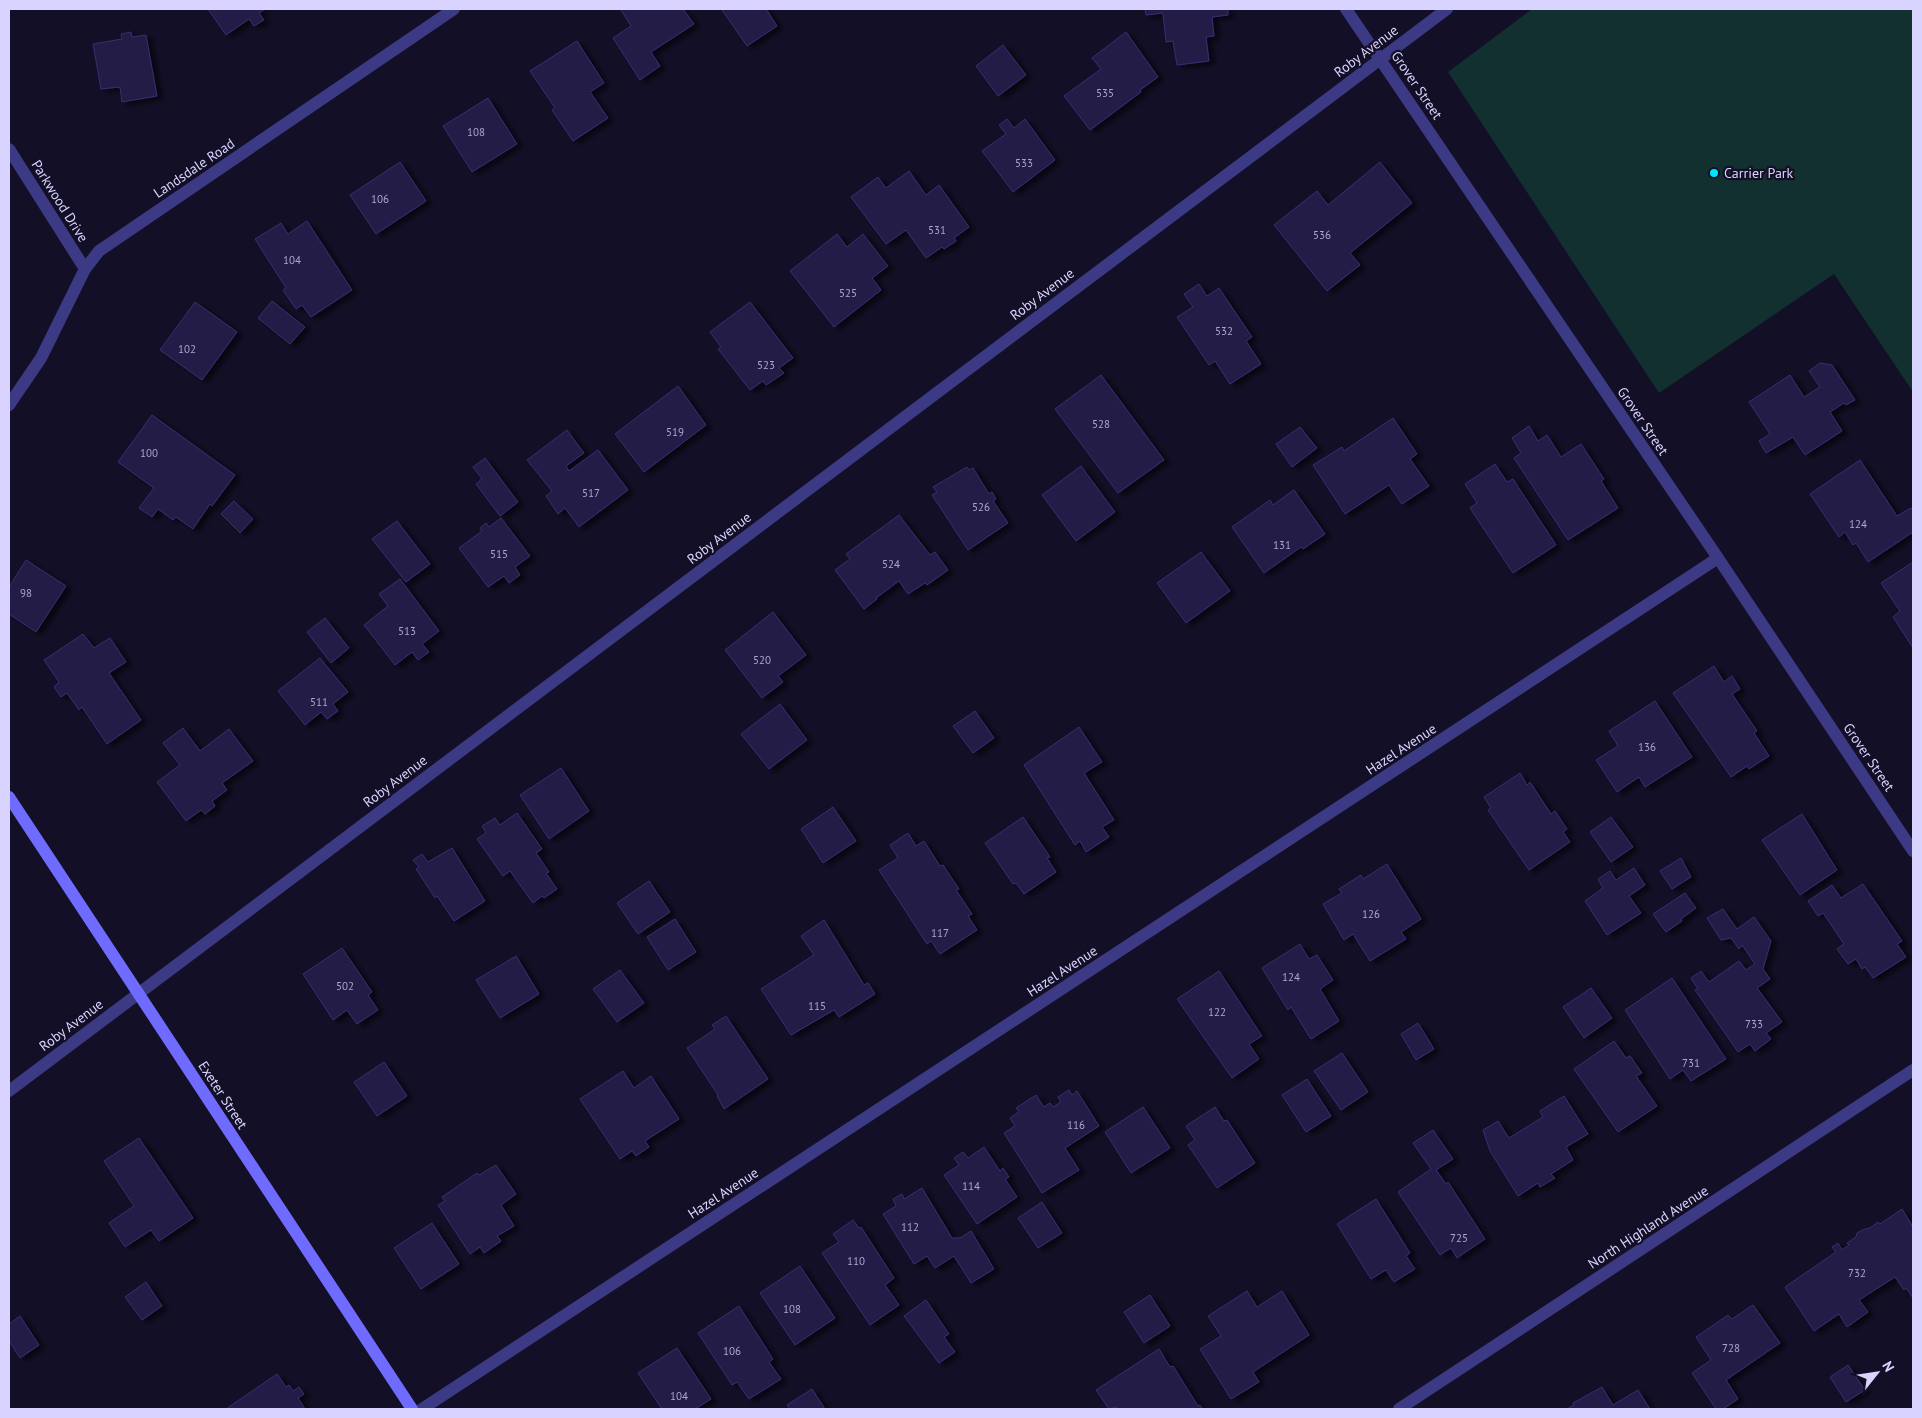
<svg xmlns="http://www.w3.org/2000/svg" width="1922" height="1418" viewBox="0 0 1922 1418" font-family="'PT Sans',sans-serif">
  <defs>
    <filter id="shadow"><feDropShadow dx="5.5" dy="3" stdDeviation="2.5" flood-color="#0009"/></filter>
  </defs>
  <rect width="100%" height="100%" fill="#130f26"/>
  <path fill="#12302f" d="M 1532,9 L 1913,9 L 1913,392 L 1834,274 L 1659,393 L 1448,72 Z"/>
  <g fill="#241b47" stroke="#3b2d73" filter="url(#shadow)">
    <path d="M 208,9 L 265,9 L 259,13 L 264,20 L 254,26 L 249,19 L 226,35 Z"/>
    <path d="M 623,9 L 683,9 L 694,24 L 651,52 L 660,66 L 640,80 L 613,38 L 631,26 L 621,10 Z"/>
    <path d="M 724,9 L 766,9 L 777,26 L 747,46 L 722,10 Z"/>
    <path d="M 1145,9 L 1228,9 L 1228,15 L 1212,17 L 1214,36 L 1206,37 L 1209,61 L 1177,65 L 1173,41 L 1166,42 L 1163,13 L 1146,15 Z"/>
    <path d="M 131,32 L 132,37 L 146,35 L 157,96 L 122,102 L 120,87 L 101,89 L 93,44 L 122,39 L 121,34 Z"/>
    <path d="M 1126,32 L 1158,77 L 1140,90 L 1141,92 L 1090,130 L 1064,96 L 1101,69 L 1092,58 Z"/>
    <path d="M 577,41 L 604,83 L 590,92 L 608,118 L 573,141 L 552,110 L 555,108 L 530,71 Z"/>
    <path d="M 1003,45 L 1026,75 L 998,96 L 976,66 Z"/>
    <path d="M 488,98 L 517,144 L 472,172 L 443,126 Z"/>
    <path d="M 1007,119 L 1014,128 L 1025,119 L 1055,160 L 1013,192 L 982,151 L 1006,134 L 999,125 Z"/>
    <path d="M 400,162 L 426,201 L 376,234 L 350,195 Z"/>
    <path d="M 1380,162 L 1412,203 L 1350,253 L 1360,265 L 1327,291 L 1274,225 L 1317,191 L 1328,205 Z"/>
    <path d="M 909,171 L 926,195 L 939,185 L 969,227 L 954,238 L 956,241 L 944,249 L 942,247 L 926,258 L 906,230 L 886,244 L 851,197 L 878,177 L 886,188 Z"/>
    <path d="M 307,221 L 352,290 L 311,317 L 302,305 L 296,309 L 283,290 L 286,288 L 255,239 L 281,223 L 288,234 Z"/>
    <path d="M 837,234 L 847,247 L 863,234 L 888,266 L 872,278 L 881,290 L 834,327 L 790,271 Z"/>
    <path d="M 1199,284 L 1207,296 L 1219,288 L 1252,337 L 1246,341 L 1261,364 L 1230,384 L 1215,361 L 1209,365 L 1177,317 L 1193,307 L 1184,294 Z"/>
    <path d="M 272,301 L 305,327 L 290,344 L 258,318 Z"/>
    <path d="M 195,302 L 237,332 L 202,380 L 160,350 Z"/>
    <path d="M 750,302 L 793,358 L 779,368 L 784,373 L 766,385 L 763,381 L 750,390 L 718,349 L 721,347 L 710,332 Z"/>
    <path d="M 1820,363 L 1832,365 L 1855,400 L 1846,405 L 1844,403 L 1830,412 L 1842,431 L 1805,455 L 1793,437 L 1766,453 L 1759,441 L 1770,434 L 1749,402 L 1790,375 L 1804,397 L 1820,387 L 1809,371 Z"/>
    <path d="M 1101,375 L 1164,460 L 1118,493 L 1055,409 Z"/>
    <path d="M 678,386 L 706,425 L 644,472 L 615,434 Z"/>
    <path d="M 152,415 L 235,475 L 212,506 L 210,504 L 193,529 L 176,517 L 173,520 L 158,509 L 152,517 L 139,508 L 154,488 L 118,462 Z"/>
    <path d="M 1393,418 L 1417,454 L 1410,459 L 1429,486 L 1402,504 L 1389,485 L 1345,514 L 1313,465 L 1342,447 L 1344,451 Z"/>
    <path d="M 1529,426 L 1538,441 L 1547,435 L 1561,457 L 1581,444 L 1604,479 L 1601,481 L 1618,508 L 1568,540 L 1514,458 L 1521,453 L 1512,438 Z"/>
    <path d="M 1300,427 L 1317,448 L 1292,467 L 1276,444 Z"/>
    <path d="M 567,430 L 584,453 L 566,466 L 569,471 L 598,450 L 628,490 L 579,527 L 565,508 L 558,514 L 546,496 L 552,491 L 527,460 Z"/>
    <path d="M 485,458 L 518,502 L 500,516 L 476,484 L 482,479 L 473,467 Z"/>
    <path d="M 1860,460 L 1897,516 L 1911,508 L 1913,511 L 1913,532 L 1868,562 L 1856,543 L 1853,545 L 1845,532 L 1839,537 L 1810,494 Z"/>
    <path d="M 1495,464 L 1507,482 L 1513,479 L 1556,545 L 1513,573 L 1470,508 L 1477,503 L 1465,484 Z"/>
    <path d="M 1081,466 L 1115,512 L 1076,541 L 1042,495 Z"/>
    <path d="M 967,467 L 969,470 L 973,468 L 989,494 L 992,492 L 996,499 L 993,501 L 1008,523 L 968,550 L 932,495 L 937,492 L 933,487 Z"/>
    <path d="M 1294,490 L 1325,534 L 1303,549 L 1301,547 L 1264,573 L 1232,527 L 1270,500 L 1273,505 Z"/>
    <path d="M 234,501 L 253,519 L 240,533 L 221,514 Z"/>
    <path d="M 899,515 L 930,555 L 935,552 L 948,570 L 927,585 L 925,583 L 908,594 L 899,581 L 876,598 L 877,599 L 864,609 L 835,570 L 850,559 L 846,554 Z"/>
    <path d="M 501,518 L 530,556 L 515,567 L 520,575 L 509,583 L 504,576 L 488,587 L 459,548 L 482,531 L 480,528 L 486,523 L 489,527 Z"/>
    <path d="M 397,521 L 430,564 L 406,582 L 372,539 Z"/>
    <path d="M 1201,552 L 1230,591 L 1186,623 L 1157,583 Z"/>
    <path d="M 26,560 L 66,586 L 36,632 L 9,614 L 9,587 Z"/>
    <path d="M 1913,562 L 1913,648 L 1893,617 L 1900,611 L 1881,583 Z"/>
    <path d="M 400,579 L 439,631 L 422,644 L 429,652 L 418,660 L 412,652 L 395,665 L 364,625 L 388,606 L 379,594 Z"/>
    <path d="M 773,612 L 806,655 L 778,676 L 783,682 L 762,698 L 725,650 Z"/>
    <path d="M 325,618 L 349,648 L 331,663 L 307,632 Z"/>
    <path d="M 83,634 L 94,648 L 110,638 L 126,662 L 109,673 L 141,720 L 107,744 L 82,707 L 79,710 L 67,693 L 61,697 L 54,687 L 59,682 L 44,660 Z"/>
    <path d="M 320,658 L 348,692 L 333,704 L 338,711 L 327,719 L 321,712 L 305,725 L 278,691 Z"/>
    <path d="M 1714,666 L 1724,682 L 1732,676 L 1740,689 L 1732,694 L 1757,731 L 1754,733 L 1769,756 L 1749,769 L 1747,766 L 1731,777 L 1673,693 Z"/>
    <path d="M 1655,701 L 1692,757 L 1645,787 L 1639,777 L 1617,792 L 1596,760 L 1618,746 L 1609,731 Z"/>
    <path d="M 780,704 L 807,740 L 769,769 L 741,734 Z"/>
    <path d="M 975,711 L 994,738 L 973,753 L 953,726 Z"/>
    <path d="M 1079,727 L 1102,762 L 1084,773 L 1114,820 L 1102,827 L 1109,837 L 1086,852 L 1080,841 L 1075,845 L 1024,765 Z"/>
    <path d="M 183,728 L 200,751 L 229,729 L 253,761 L 222,783 L 227,790 L 212,801 L 215,806 L 205,814 L 201,810 L 186,821 L 157,782 L 180,765 L 163,743 Z"/>
    <path d="M 561,768 L 589,811 L 549,839 L 520,795 Z"/>
    <path d="M 1520,773 L 1527,785 L 1530,782 L 1551,814 L 1555,811 L 1567,829 L 1563,832 L 1570,842 L 1529,870 L 1488,810 L 1491,808 L 1484,797 Z"/>
    <path d="M 833,807 L 856,841 L 823,863 L 801,829 Z"/>
    <path d="M 517,813 L 542,849 L 536,853 L 549,872 L 546,873 L 557,889 L 544,898 L 542,896 L 533,903 L 510,871 L 503,876 L 477,839 L 486,833 L 482,826 L 495,818 L 500,825 Z"/>
    <path d="M 1802,814 L 1837,870 L 1800,895 L 1762,840 Z"/>
    <path d="M 1023,817 L 1050,857 L 1047,858 L 1056,872 L 1024,894 L 1016,883 L 1013,884 L 985,843 Z"/>
    <path d="M 1611,817 L 1633,847 L 1611,862 L 1590,832 Z"/>
    <path d="M 908,833 L 916,846 L 924,841 L 940,866 L 943,865 L 959,889 L 956,890 L 972,914 L 968,916 L 977,930 L 940,954 L 931,941 L 927,944 L 879,870 L 898,858 L 890,845 Z"/>
    <path d="M 452,848 L 485,901 L 454,921 L 437,896 L 435,898 L 416,869 L 419,867 L 413,860 L 422,854 L 428,862 Z"/>
    <path d="M 1681,858 L 1691,877 L 1672,889 L 1660,871 Z"/>
    <path d="M 1387,864 L 1421,919 L 1401,932 L 1406,939 L 1370,961 L 1353,934 L 1344,940 L 1323,904 L 1342,893 L 1339,889 L 1361,875 L 1363,879 Z"/>
    <path d="M 1634,868 L 1645,885 L 1629,896 L 1641,913 L 1607,935 L 1585,901 L 1603,888 L 1598,879 L 1610,871 L 1616,880 Z"/>
    <path d="M 649,881 L 670,912 L 638,934 L 617,903 Z"/>
    <path d="M 1863,884 L 1902,941 L 1897,944 L 1906,957 L 1873,978 L 1865,967 L 1862,969 L 1856,959 L 1848,964 L 1837,949 L 1844,944 L 1823,913 L 1818,916 L 1808,901 L 1832,885 L 1841,898 Z"/>
    <path d="M 1685,893 L 1696,908 L 1681,919 L 1682,921 L 1666,932 L 1653,914 Z"/>
    <path d="M 1723,909 L 1737,929 L 1754,917 L 1771,941 L 1763,969 L 1770,979 L 1757,988 L 1782,1022 L 1766,1033 L 1771,1039 L 1755,1051 L 1750,1044 L 1738,1052 L 1695,990 L 1698,989 L 1691,978 L 1701,971 L 1709,982 L 1739,961 L 1746,970 L 1755,964 L 1742,945 L 1739,949 L 1731,938 L 1721,940 L 1707,918 Z"/>
    <path d="M 675,919 L 696,952 L 668,970 L 647,937 Z"/>
    <path d="M 824,920 L 864,985 L 868,983 L 875,994 L 839,1017 L 834,1010 L 791,1035 L 761,989 L 814,955 L 801,936 Z"/>
    <path d="M 1300,944 L 1309,959 L 1317,955 L 1333,980 L 1320,989 L 1339,1021 L 1311,1039 L 1291,1007 L 1288,1010 L 1262,968 Z"/>
    <path d="M 342,948 L 372,992 L 368,995 L 378,1010 L 357,1024 L 347,1010 L 333,1020 L 303,974 Z"/>
    <path d="M 516,956 L 539,994 L 500,1018 L 476,980 Z"/>
    <path d="M 620,970 L 644,1003 L 617,1022 L 593,989 Z"/>
    <path d="M 1219,971 L 1262,1036 L 1249,1044 L 1259,1059 L 1232,1078 L 1177,999 Z"/>
    <path d="M 1672,978 L 1726,1059 L 1691,1081 L 1683,1070 L 1670,1079 L 1625,1010 Z"/>
    <path d="M 1591,988 L 1612,1018 L 1584,1038 L 1563,1007 Z"/>
    <path d="M 726,1016 L 768,1079 L 724,1109 L 717,1096 L 718,1095 L 687,1048 L 715,1029 L 712,1025 Z"/>
    <path d="M 1418,1023 L 1434,1049 L 1416,1060 L 1401,1034 Z"/>
    <path d="M 1614,1041 L 1626,1058 L 1630,1056 L 1642,1073 L 1636,1076 L 1657,1106 L 1618,1132 L 1574,1069 Z"/>
    <path d="M 1342,1053 L 1368,1092 L 1341,1110 L 1314,1071 Z"/>
    <path d="M 384,1062 L 407,1096 L 377,1116 L 354,1082 Z"/>
    <path d="M 623,1071 L 634,1088 L 651,1076 L 679,1119 L 645,1141 L 649,1147 L 636,1156 L 632,1151 L 620,1159 L 580,1099 Z"/>
    <path d="M 1307,1079 L 1331,1116 L 1306,1132 L 1282,1095 Z"/>
    <path d="M 1069,1090 L 1072,1095 L 1077,1091 L 1099,1126 L 1065,1148 L 1079,1170 L 1042,1193 L 1004,1133 L 1015,1126 L 1010,1118 L 1019,1112 L 1016,1108 L 1036,1095 L 1044,1107 L 1050,1103 L 1053,1107 L 1061,1102 L 1058,1097 Z"/>
    <path d="M 1564,1096 L 1588,1134 L 1566,1147 L 1573,1160 L 1551,1174 L 1555,1178 L 1540,1187 L 1538,1183 L 1518,1196 L 1490,1151 L 1483,1130 L 1498,1121 L 1509,1138 L 1543,1117 L 1540,1111 Z"/>
    <path d="M 1143,1107 L 1170,1148 L 1131,1173 L 1105,1132 Z"/>
    <path d="M 1215,1107 L 1224,1121 L 1227,1120 L 1255,1163 L 1217,1188 L 1188,1145 L 1195,1140 L 1186,1126 Z"/>
    <path d="M 1433,1130 L 1453,1159 L 1436,1170 L 1446,1184 L 1448,1182 L 1485,1239 L 1457,1258 L 1451,1248 L 1440,1255 L 1398,1192 L 1431,1169 L 1413,1143 Z"/>
    <path d="M 139,1138 L 193,1218 L 159,1241 L 151,1230 L 125,1247 L 109,1223 L 134,1206 L 104,1161 Z"/>
    <path d="M 984,1147 L 1000,1171 L 1003,1168 L 1009,1177 L 1005,1179 L 1017,1197 L 977,1224 L 944,1175 L 959,1165 L 954,1158 L 963,1152 L 968,1158 Z"/>
    <path d="M 496,1165 L 516,1194 L 501,1205 L 514,1226 L 497,1236 L 501,1241 L 484,1253 L 480,1247 L 470,1254 L 438,1205 L 445,1201 L 442,1197 L 477,1173 L 479,1175 Z"/>
    <path d="M 922,1188 L 952,1238 L 960,1238 L 971,1231 L 994,1269 L 971,1283 L 954,1256 L 935,1268 L 927,1256 L 914,1264 L 883,1214 L 896,1206 L 893,1199 L 902,1194 L 904,1199 Z"/>
    <path d="M 1376,1199 L 1410,1253 L 1406,1256 L 1415,1269 L 1394,1282 L 1386,1270 L 1371,1279 L 1337,1224 Z"/>
    <path d="M 1042,1202 L 1062,1233 L 1038,1248 L 1018,1218 Z"/>
    <path d="M 1902,1209 L 1913,1227 L 1913,1298 L 1906,1288 L 1904,1290 L 1895,1277 L 1859,1300 L 1868,1312 L 1847,1327 L 1839,1314 L 1814,1331 L 1785,1287 L 1836,1252 L 1832,1247 L 1838,1243 L 1842,1250 L 1849,1245 L 1847,1243 L 1856,1237 L 1857,1233 L 1865,1229 L 1870,1228 L 1878,1222 L 1880,1224 Z"/>
    <path d="M 853,1220 L 859,1228 L 861,1227 L 894,1278 L 885,1285 L 899,1305 L 870,1325 L 822,1253 L 839,1242 L 833,1234 Z"/>
    <path d="M 432,1223 L 459,1264 L 421,1289 L 394,1248 Z"/>
    <path d="M 800,1266 L 835,1318 L 795,1345 L 760,1293 Z"/>
    <path d="M 146,1282 L 162,1306 L 142,1320 L 125,1297 Z"/>
    <path d="M 1247,1291 L 1257,1307 L 1282,1291 L 1309,1335 L 1253,1372 L 1259,1382 L 1231,1399 L 1200,1349 L 1221,1336 L 1208,1316 Z"/>
    <path d="M 1150,1295 L 1170,1326 L 1144,1343 L 1124,1312 Z"/>
    <path d="M 926,1300 L 949,1334 L 944,1337 L 955,1352 L 939,1363 L 904,1316 Z"/>
    <path d="M 1753,1305 L 1780,1343 L 1726,1380 L 1738,1399 L 1723,1409 L 1716,1409 L 1692,1373 L 1711,1360 L 1696,1337 L 1728,1315 L 1732,1319 Z"/>
    <path d="M 739,1306 L 773,1359 L 769,1362 L 781,1379 L 749,1399 L 737,1382 L 732,1385 L 698,1333 Z"/>
    <path d="M 20,1316 L 39,1345 L 20,1358 L 9,1341 L 9,1324 Z"/>
    <path d="M 677,1348 L 711,1399 L 695,1409 L 662,1409 L 638,1373 Z"/>
    <path d="M 1159,1349 L 1170,1367 L 1173,1366 L 1198,1406 L 1200,1405 L 1203,1409 L 1117,1409 L 1116,1407 L 1109,1409 L 1096,1390 Z"/>
    <path d="M 1848,1365 L 1865,1390 L 1846,1402 L 1830,1377 Z"/>
    <path d="M 277,1374 L 286,1387 L 289,1385 L 293,1391 L 299,1387 L 304,1394 L 298,1398 L 305,1409 L 226,1409 Z"/>
    <path d="M 1602,1387 L 1613,1405 L 1638,1390 L 1650,1409 L 1567,1409 L 1574,1405 L 1573,1403 Z"/>
    <path d="M 812,1389 L 825,1409 L 790,1409 L 787,1405 Z"/>
  </g>
  <g fill="none" stroke-linecap="round" stroke-linejoin="round">
    <g stroke="#3d3a85" stroke-width="12">
      <path d="M 1346,9 L 1718,558 L 1913,851"/>
      <path d="M 9,149 L 85,269"/>
      <path d="M 9,405 L 41,358 L 85,269 L 99,251 L 454,9"/>
      <path d="M 9,1091 L 1447,9"/>
      <path d="M 422,1409 L 1718,558"/>
      <path d="M 1399,1409 L 1913,1070"/>
    </g>
    <path stroke="#6f6bff" stroke-width="12" d="M 9,797 L 412,1409"/>
  </g>
  <circle fill="#00e5ff" stroke="#130f26" stroke-width="2" cx="1714" cy="173" r="5"/>
  <g text-anchor="middle" dominant-baseline="central" stroke-width="4.5" stroke-linejoin="round" paint-order="stroke">
    <g font-size="11" fill="#aca6d1">
      <text x="1105" y="93">535</text>
      <text x="476" y="132">108</text>
      <text x="1024" y="163">533</text>
      <text x="380" y="199">106</text>
      <text x="937" y="230">531</text>
      <text x="1322" y="235">536</text>
      <text x="292" y="260">104</text>
      <text x="848" y="293">525</text>
      <text x="1224" y="331">532</text>
      <text x="187" y="349">102</text>
      <text x="766" y="365">523</text>
      <text x="1101" y="424">528</text>
      <text x="675" y="432">519</text>
      <text x="149" y="453">100</text>
      <text x="591" y="493">517</text>
      <text x="981" y="507">526</text>
      <text x="1858" y="524">124</text>
      <text x="1282" y="545">131</text>
      <text x="499" y="554">515</text>
      <text x="891" y="564">524</text>
      <text x="26" y="593">98</text>
      <text x="407" y="631">513</text>
      <text x="762" y="660">520</text>
      <text x="319" y="702">511</text>
      <text x="1647" y="747">136</text>
      <text x="1371" y="914">126</text>
      <text x="940" y="933">117</text>
      <text x="1291" y="977">124</text>
      <text x="345" y="986">502</text>
      <text x="817" y="1006">115</text>
      <text x="1217" y="1012">122</text>
      <text x="1754" y="1024">733</text>
      <text x="1691" y="1063">731</text>
      <text x="1076" y="1125">116</text>
      <text x="971" y="1186">114</text>
      <text x="910" y="1227">112</text>
      <text x="1459" y="1238">725</text>
      <text x="856" y="1261">110</text>
      <text x="1857" y="1273">732</text>
      <text x="792" y="1309">108</text>
      <text x="1731" y="1348">728</text>
      <text x="732" y="1351">106</text>
      <text x="679" y="1396">104</text>
    </g>
    <g font-size="14" fill="#d9d4ff" stroke="#130f26">
      <text transform="translate(1366 51) rotate(-37)">Roby Avenue</text>
      <text transform="translate(1417 85) rotate(56)">Grover Street</text>
      <text transform="translate(194 168) rotate(-34)">Landsdale Road</text>
      <text transform="translate(60 201) rotate(58)">Parkwood Drive</text>
      <text transform="translate(1042 294) rotate(-37)">Roby Avenue</text>
      <text transform="translate(1643 421) rotate(56)">Grover Street</text>
      <text transform="translate(719 538) rotate(-37)">Roby Avenue</text>
      <text transform="translate(1401 749) rotate(-33)">Hazel Avenue</text>
      <text transform="translate(1869 757) rotate(56)">Grover Street</text>
      <text transform="translate(395 781) rotate(-37)">Roby Avenue</text>
      <text transform="translate(1062 971) rotate(-33)">Hazel Avenue</text>
      <text transform="translate(71 1025) rotate(-37)">Roby Avenue</text>
      <text transform="translate(223 1095) rotate(57)">Exeter Street</text>
      <text transform="translate(723 1193) rotate(-33)">Hazel Avenue</text>
      <text transform="translate(1648 1227) rotate(-33)">North Highland Avenue</text>
    </g>
    <g font-size="14" fill="#d9d4ff" stroke="#130f26" text-anchor="start">
      <text x="1724" y="173">Carrier Park</text>
    </g>
  </g>
  <rect width="1922" height="1418" fill="none" stroke="#d9d4ff" stroke-width="20"/>
  <g transform="translate(1877 1373) rotate(60)" stroke="#130f26" stroke-width="4" paint-order="stroke">
  <path d="M0-4L9 19L0 12L-9 19Z" fill="#d9d4ff"/>
  <text y="-8" font-size="14" font-weight="bold" text-anchor="middle" fill="#d9d4ff">N</text>
  </g>
</svg>
